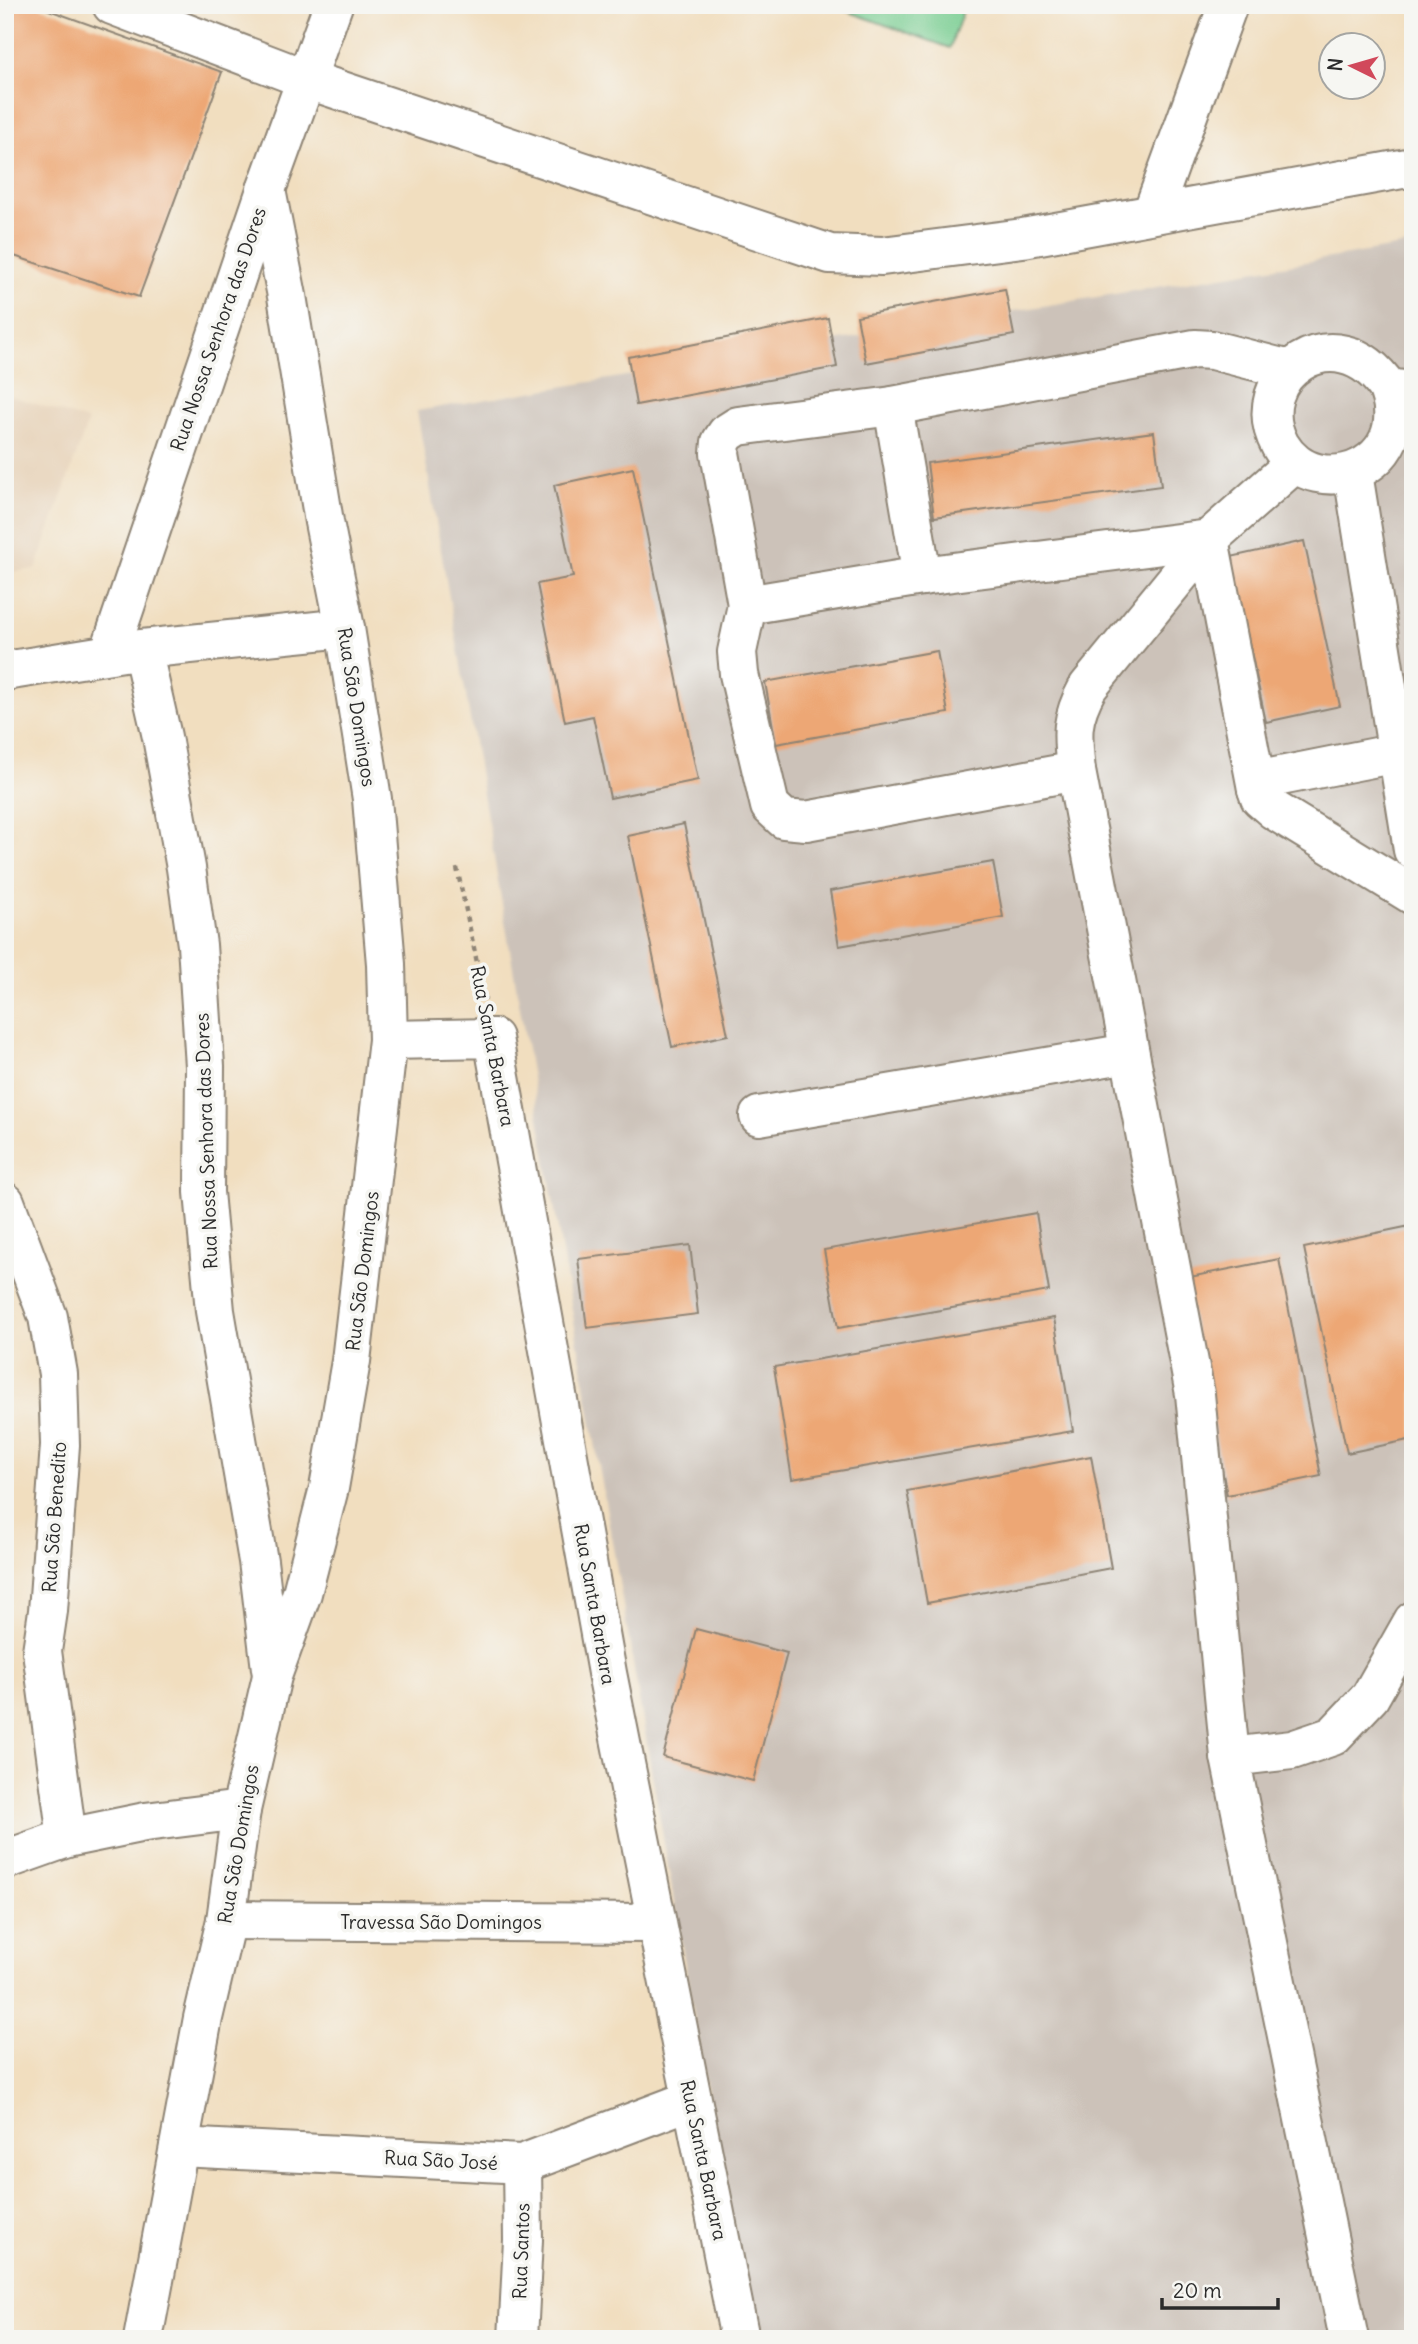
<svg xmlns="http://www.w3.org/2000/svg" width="1418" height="2344" viewBox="0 0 1418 2344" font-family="Delius,sans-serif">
  <rect width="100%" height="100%" fill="#f6f6f2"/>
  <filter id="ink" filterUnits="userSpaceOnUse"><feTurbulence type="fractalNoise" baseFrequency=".0143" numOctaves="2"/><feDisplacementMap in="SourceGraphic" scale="14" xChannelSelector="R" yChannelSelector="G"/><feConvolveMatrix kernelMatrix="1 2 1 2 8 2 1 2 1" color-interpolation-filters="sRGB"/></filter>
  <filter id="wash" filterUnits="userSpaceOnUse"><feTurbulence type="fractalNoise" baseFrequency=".00686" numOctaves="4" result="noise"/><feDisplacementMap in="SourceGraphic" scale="28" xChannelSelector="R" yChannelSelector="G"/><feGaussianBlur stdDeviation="1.57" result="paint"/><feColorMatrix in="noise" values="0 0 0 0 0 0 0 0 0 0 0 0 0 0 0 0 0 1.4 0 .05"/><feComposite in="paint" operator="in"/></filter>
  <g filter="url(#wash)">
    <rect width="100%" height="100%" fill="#f1debf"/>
    <path fill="#e6d0b5" d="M 5,394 L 88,421 L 36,569 L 5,573 Z"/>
    <path fill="#ccc2b9" d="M 1413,244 L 1413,2339 L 756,2339 L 725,2196 L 417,411 Z"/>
    <path fill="#78cd91" stroke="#527c5e" stroke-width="2" d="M 830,5 L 965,5 L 950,48 Z"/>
    <g id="blocks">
      <g fill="#eda775">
        <path d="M 5,5 L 35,5 L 222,72 L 139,297 L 5,253 Z"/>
        <path d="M 1005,289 L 1014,335 L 866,363 L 857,316 Z"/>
        <path d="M 828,318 L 837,367 L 636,405 L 628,357 Z"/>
        <path d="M 1154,432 L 1161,486 L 934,517 L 927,463 Z"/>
        <path d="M 633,468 L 698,780 L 610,798 L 593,716 L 565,722 L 537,584 L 573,577 L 554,485 Z"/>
        <path d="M 1304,541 L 1340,706 L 1266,722 L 1231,557 Z"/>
        <path d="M 937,651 L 948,713 L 776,744 L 765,682 Z"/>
        <path d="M 684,824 L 728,1035 L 672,1047 L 628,836 Z"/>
        <path d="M 993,862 L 1003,917 L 839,946 L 830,891 Z"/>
        <path d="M 1036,1213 L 1049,1291 L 838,1328 L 824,1250 Z"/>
        <path d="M 1410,1226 L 1413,1240 L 1413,1439 L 1347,1453 L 1304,1248 Z"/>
        <path d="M 690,1245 L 698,1314 L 587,1328 L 578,1259 Z"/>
        <path d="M 1279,1259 L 1321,1476 L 1227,1495 L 1185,1278 Z"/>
        <path d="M 1054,1318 L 1073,1431 L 792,1479 L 774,1367 Z"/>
        <path d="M 1091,1456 L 1111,1568 L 927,1603 L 907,1491 Z"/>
        <path d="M 696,1629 L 787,1653 L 753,1781 L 663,1757 Z"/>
      </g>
    </g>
  </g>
  <g filter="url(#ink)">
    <use href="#blocks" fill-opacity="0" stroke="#8e8475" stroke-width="2"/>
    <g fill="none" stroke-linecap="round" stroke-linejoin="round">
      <g stroke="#8e8475" stroke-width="42">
        <g id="minor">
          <path d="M 112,5 L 306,79 L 830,254 L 882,256 L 1023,238 L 1413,167"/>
          <path d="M 1152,214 L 1228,5"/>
          <path d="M 1388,388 C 1390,395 1393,402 1393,409 C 1397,452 1358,482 1317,473 C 1302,470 1288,459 1280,445 C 1243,376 1337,311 1388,388 L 1413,391"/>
          <path d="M 893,406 L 922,576"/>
          <path d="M 1295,463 L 1209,539 L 1088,687 C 1070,720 1072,734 1076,771 L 1195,1394 L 1230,1757 L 1349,2339"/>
          <path d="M 1353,473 L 1413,850"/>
          <path d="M 747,605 L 922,576 L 1209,539 L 1257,789"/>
          <path d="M 142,649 L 162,737 L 186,868 L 197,945 L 205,1066 L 204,1192 L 215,1311 L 258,1561 L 271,1669"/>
          <path d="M 109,654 L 266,190 L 333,5"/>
          <path d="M 5,671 L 142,649 L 345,628"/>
          <path d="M 1397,753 L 1265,779 L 1257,789 L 1260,798 L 1274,810 L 1413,895"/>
          <path d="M 1076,771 L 806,821 L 784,819 L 770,806 L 739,674 L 737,652 L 747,605 L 720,453 L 721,442 L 727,433 L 738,426 L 893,406 L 1195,349 L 1212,350 L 1290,370"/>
          <path d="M 388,1040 L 493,1038 L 607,1673 L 740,2339"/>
          <path d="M 759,1116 L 1129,1053"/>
          <path d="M 5,1202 L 48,1317 L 58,1374 L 60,1445 L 48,1611 L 42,1651 L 67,1838"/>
          <path d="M 1230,1757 L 1292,1750 L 1333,1736 L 1370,1697 L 1413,1621"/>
          <path d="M 5,1860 L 67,1838 L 145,1822 L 241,1810"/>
          <path d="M 226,1920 L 656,1923"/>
          <path d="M 179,2147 L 522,2164 L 691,2100"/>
          <path d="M 143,2339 L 203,2018 L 226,1920 L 241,1810 L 272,1676 L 302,1593 L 329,1488 L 351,1361 L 388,1040 L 386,964 L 372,799 L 345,628 L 324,522 L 287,296 L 266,190"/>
          <path d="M 518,2339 L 523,2240 L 522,2164"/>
        </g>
      </g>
      <path stroke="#8e8475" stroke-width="4.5" stroke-dasharray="5 5" stroke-linecap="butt" d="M 457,868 L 485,1000"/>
      <use href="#minor" stroke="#fff" stroke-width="38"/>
    </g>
  </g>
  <g text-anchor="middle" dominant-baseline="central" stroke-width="7" stroke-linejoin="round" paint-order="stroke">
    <g font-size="19" fill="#2b2b2b" stroke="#f6f6f2">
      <text transform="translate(218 329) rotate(-71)">Rua Nossa Senhora das Dores</text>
      <text transform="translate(357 707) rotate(81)">Rua São Domingos</text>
      <text transform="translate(493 1046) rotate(79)">Rua Santa Barbara</text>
      <text transform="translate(206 1141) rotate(-92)">Rua Nossa Senhora das Dores</text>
      <text transform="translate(362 1271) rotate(-83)">Rua São Domingos</text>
      <text transform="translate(54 1517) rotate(-86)">Rua São Benedito</text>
      <text transform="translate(595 1604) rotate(80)">Rua Santa Barbara</text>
      <text transform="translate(238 1844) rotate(-80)">Rua São Domingos</text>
      <text x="441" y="1922">Travessa São Domingos</text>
      <text transform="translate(441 2160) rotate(3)">Rua São José</text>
      <text transform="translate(704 2160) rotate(78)">Rua Santa Barbara</text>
      <text transform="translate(521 2251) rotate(-88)">Rua Santos</text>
    </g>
  </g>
  <rect width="1418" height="2344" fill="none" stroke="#f6f6f2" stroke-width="28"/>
  <g transform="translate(1352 66) rotate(275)"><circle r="33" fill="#f6f6f2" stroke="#a5a5a2" stroke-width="2"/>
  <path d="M0-5L12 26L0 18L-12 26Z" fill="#d1495b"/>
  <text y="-10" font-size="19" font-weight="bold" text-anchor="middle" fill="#2b2b2b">N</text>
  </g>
  <path d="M1162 2298v10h116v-10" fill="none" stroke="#2b2b2b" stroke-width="3.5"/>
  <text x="1173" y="2298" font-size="21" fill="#2b2b2b" stroke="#f6f6f2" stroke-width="5" paint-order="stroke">20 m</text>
</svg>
